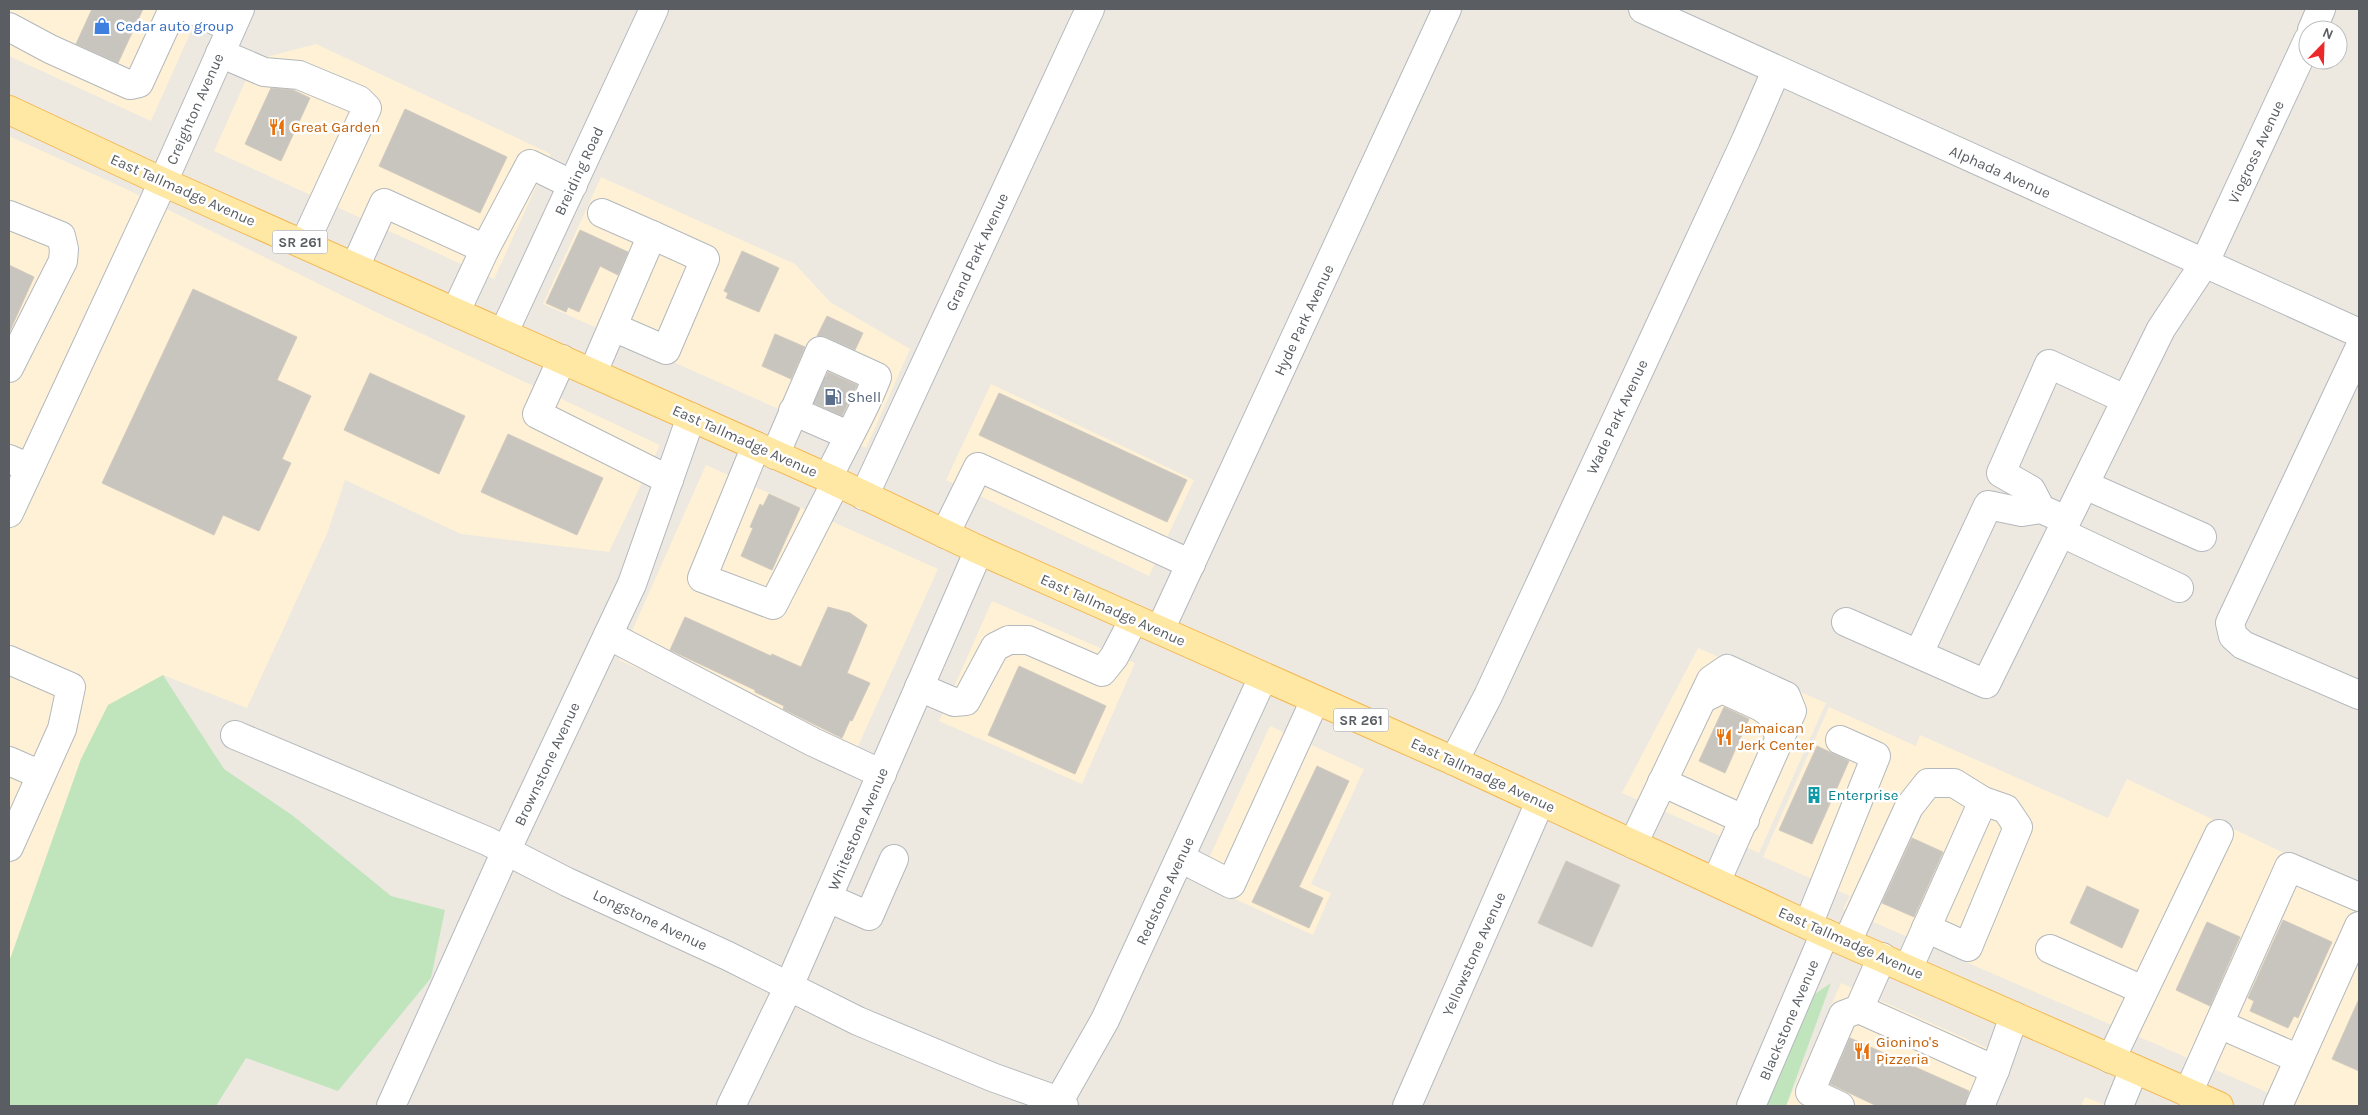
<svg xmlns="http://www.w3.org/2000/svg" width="2368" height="1115" viewBox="0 0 2368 1115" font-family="Karla,sans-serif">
  <rect width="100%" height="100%" fill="#ede9e1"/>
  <g fill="#fef1d5">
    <path d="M 9,9 L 201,9 L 151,121 L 9,56 Z"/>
    <path d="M 316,44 L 551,154 L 494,279 L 214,151 L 255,60 Z"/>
    <path d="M 9,136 L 122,187 L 384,316 L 660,445 L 609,552 L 461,534 L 345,480 L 327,534 L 247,708 L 163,675 L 81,759 L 9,962 Z"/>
    <path d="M 601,177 L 795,264 L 830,302 L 910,349 L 866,448 L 543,304 Z"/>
    <path d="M 991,384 L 1194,480 L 1149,576 L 946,480 Z"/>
    <path d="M 706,465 L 938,569 L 850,764 L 619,660 Z"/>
    <path d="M 992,601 L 1135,663 L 1082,784 L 939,721 Z"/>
    <path d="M 1698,648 L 1826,703 L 1759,853 L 1622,793 Z"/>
    <path d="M 1829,707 L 1916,746 L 1920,735 L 2108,818 L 2127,779 L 2359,888 L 2359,1106 L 2299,1106 L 1843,909 L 1850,896 L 1763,857 Z"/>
    <path d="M 1270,726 L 1364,769 L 1311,884 L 1331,893 L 1313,935 L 1198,882 Z"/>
    <path d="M 1841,983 L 2012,1059 L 1991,1106 L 1786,1106 Z"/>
    <path d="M 2085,1097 L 2108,1106 L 2081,1106 Z"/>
  </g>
  <g fill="#c0e5bd">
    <path d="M 163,675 L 224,769 L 292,815 L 391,896 L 445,910 L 431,978 L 338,1091 L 246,1058 L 216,1106 L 9,1106 L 9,962 L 81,759 L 108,705 Z"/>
    <path d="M 1831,983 L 1786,1106 L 1765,1106 L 1800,1004 Z"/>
  </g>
  <g fill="#c8c4be" stroke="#d2cabf">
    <path d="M 92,9 L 143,9 L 118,63 L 76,44 Z"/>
    <path d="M 271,88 L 293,90 L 310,98 L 281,161 L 245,144 Z"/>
    <path d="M 405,109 L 507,157 L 480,213 L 379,166 Z"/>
    <path d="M 580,230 L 628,252 L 618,275 L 600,266 L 579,312 L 568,307 L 566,312 L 546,303 Z"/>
    <path d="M 742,251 L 779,268 L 759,312 L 726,298 L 728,293 L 724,291 Z"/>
    <path d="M 9,265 L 34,277 L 9,333 Z"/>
    <path d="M 193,289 L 297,337 L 277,380 L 311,396 L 282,459 L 291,463 L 259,531 L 223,515 L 214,535 L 102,483 Z"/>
    <path d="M 827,316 L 863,333 L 855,350 L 826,337 L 817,336 Z"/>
    <path d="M 775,334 L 805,347 L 791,379 L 762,366 Z"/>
    <path d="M 828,372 L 857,385 L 842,416 L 814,403 Z"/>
    <path d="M 370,373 L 465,416 L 439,474 L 344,430 Z"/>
    <path d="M 999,393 L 1187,480 L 1167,522 L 979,435 Z"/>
    <path d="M 508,434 L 603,478 L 577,535 L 481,492 Z"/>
    <path d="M 769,494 L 800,508 L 772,570 L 741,556 L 753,528 L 750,527 L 760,504 L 763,506 Z"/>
    <path d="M 828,607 L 850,613 L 867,625 L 847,673 L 870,683 L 852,721 L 850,720 L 842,738 L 783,709 L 784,706 L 755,692 L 755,690 L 670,650 L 685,617 L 771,656 L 772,654 L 801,667 Z"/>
    <path d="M 1019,666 L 1106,706 L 1075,774 L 988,735 Z"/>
    <path d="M 1724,707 L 1749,719 L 1725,773 L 1699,761 Z"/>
    <path d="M 1817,746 L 1849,761 L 1812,844 L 1779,830 Z"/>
    <path d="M 1317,766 L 1349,781 L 1299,887 L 1323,898 L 1309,928 L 1252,902 Z"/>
    <path d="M 1912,838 L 1943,852 L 1914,917 L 1882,903 Z"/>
    <path d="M 1566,861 L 1620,885 L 1592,947 L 1538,923 Z"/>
    <path d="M 2087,886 L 2139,910 L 2122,948 L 2070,923 Z"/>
    <path d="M 2283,920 L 2332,942 L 2298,1018 L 2294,1016 L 2288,1028 L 2250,1011 L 2254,1001 L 2248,998 Z"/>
    <path d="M 2207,922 L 2240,937 L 2210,1006 L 2176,990 Z"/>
    <path d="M 2359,999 L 2359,1071 L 2332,1059 Z"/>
    <path d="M 1850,1038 L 1969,1091 L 1965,1106 L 1877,1106 L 1830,1084 Z"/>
  </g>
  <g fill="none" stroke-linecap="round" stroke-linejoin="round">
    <path stroke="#c8c6c1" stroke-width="28" stroke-dasharray="28 14" stroke-linecap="butt" d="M 812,387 L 854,406"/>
    <g stroke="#b4b8bc" stroke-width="30">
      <g id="minor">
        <path d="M 191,9 L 231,28"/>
        <path d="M 1643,9 L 2359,333"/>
        <path d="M 9,27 L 50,49 L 130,85 L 139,83 L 173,9"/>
        <path d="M 2312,30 L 2321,9"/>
        <path d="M 220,53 L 264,72 L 299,75 L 359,100 L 367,108 L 304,244"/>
        <path d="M 9,215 L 61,236 L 64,249 L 63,261 L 9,368"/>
        <path d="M 485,249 L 530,164 L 573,185"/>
        <path d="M 355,267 L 384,203 L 485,249 L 456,311"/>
        <path d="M 613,327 L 666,350 L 705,259 L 652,235"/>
        <path d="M 504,332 L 654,9"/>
        <path d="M 2359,349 L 2230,623 L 2233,636 L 2243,645 L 2359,695"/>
        <path d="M 562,359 L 537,414 L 669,480"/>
        <path d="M 593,372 L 652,235 L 602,213"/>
        <path d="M 793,411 L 848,435"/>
        <path d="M 756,446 L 702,578 L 773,605 L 836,482"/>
        <path d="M 775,455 L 820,351 L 877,377 C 864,412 844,444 828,478"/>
        <path d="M 9,459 L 30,468"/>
        <path d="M 2085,485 L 2202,537"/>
        <path d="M 864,496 L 1090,9"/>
        <path d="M 2041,509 L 2031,490 L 2001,473 L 2049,364 L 2125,399"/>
        <path d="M 9,513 L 163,182 L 240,9"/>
        <path d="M 2062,533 L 2179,588"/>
        <path d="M 945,534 L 978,467 L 1191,564"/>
        <path d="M 1846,622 L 1986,684 L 2161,329 L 2204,264 L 2308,40"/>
        <path d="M 1160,630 L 1447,9"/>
        <path d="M 608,635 L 813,742 L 882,774"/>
        <path d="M 1919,653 L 1988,505 L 2022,512 L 2041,509 L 2057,516"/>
        <path d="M 9,660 L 71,687 L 62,729 L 9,847"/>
        <path d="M 919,687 L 954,702 L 966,701 L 995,647 L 1009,640 L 1028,640 L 1102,672 L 1114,657 L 1134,619"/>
        <path d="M 1702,699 L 1722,689 L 1761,707 L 1771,714 L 1780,739"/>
        <path d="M 235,735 L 487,841 L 567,882 L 728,956 L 858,1021 L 992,1077 L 1059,1101 L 1064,1106"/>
        <path d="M 9,761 L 41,775"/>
        <path d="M 1454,761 L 1488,696 L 1746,140 L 1776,71"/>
        <path d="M 1662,782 L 1745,820"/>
        <path d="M 1633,844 L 1711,680 L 1727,669 L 1786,696 L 1792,711 L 1716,882"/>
        <path d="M 1180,858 L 1231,884 L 1315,700"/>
        <path d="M 828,898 L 869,916 L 894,859"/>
        <path d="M 1808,925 L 1876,756 L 1840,740"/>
        <path d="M 1926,928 L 1968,947 L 2018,827 L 2006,809 L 1983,801"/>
        <path d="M 1847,942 L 1909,807 L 1928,783 L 1954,783 L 1983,801 L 1908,969"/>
        <path d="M 2050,949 L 2143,990"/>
        <path d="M 1882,957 L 1859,1009 L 1995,1070 L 2014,1016"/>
        <path d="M 2219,1024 L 2299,1059"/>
        <path d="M 2111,1059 L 2219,834"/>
        <path d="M 2188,1093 L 2289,867 L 2359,897"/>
        <path d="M 1059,1101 L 1105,1020 L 1263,677"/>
        <path d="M 391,1106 L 506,851 L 632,584 L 691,417"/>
        <path d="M 731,1106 L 789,986 L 979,550"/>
        <path d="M 1407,1106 L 1540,802"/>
        <path d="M 1751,1106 L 1825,933"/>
        <path d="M 1840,1106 L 1810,1092 L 1843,1015 L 1859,1009"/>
        <path d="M 1980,1106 L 1995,1070"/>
        <path d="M 2119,1106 L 2134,1069"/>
        <path d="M 2278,1106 L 2359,926"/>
      </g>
    </g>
    <g stroke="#f3b854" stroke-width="30">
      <path id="major" d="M 9,110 L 163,182 L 828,478 L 979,550 L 1454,761 L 1825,933 L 2219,1106"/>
    </g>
    <use href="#minor" stroke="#fff" stroke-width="28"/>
    <use href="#major" stroke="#ffe8a4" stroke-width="28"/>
  </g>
  <defs>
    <g id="shop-bare" transform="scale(1.35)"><path d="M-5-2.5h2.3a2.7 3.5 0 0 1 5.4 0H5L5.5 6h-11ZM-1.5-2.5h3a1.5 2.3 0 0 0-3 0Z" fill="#3f7fe0" stroke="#fff" stroke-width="2.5" paint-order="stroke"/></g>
    <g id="restaurant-bare" transform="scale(1.35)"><path d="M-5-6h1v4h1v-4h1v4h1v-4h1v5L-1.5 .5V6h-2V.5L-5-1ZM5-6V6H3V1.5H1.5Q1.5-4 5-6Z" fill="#e8710a" stroke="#fff" stroke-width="2.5" paint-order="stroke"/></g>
    <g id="fuel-bare" transform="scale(1.35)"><path d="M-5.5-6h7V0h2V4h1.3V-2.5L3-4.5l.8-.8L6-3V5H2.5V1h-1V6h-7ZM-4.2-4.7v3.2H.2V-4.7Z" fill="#5c6f8a" stroke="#fff" stroke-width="2.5" paint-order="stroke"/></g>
    <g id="building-bare" transform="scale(1.35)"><path d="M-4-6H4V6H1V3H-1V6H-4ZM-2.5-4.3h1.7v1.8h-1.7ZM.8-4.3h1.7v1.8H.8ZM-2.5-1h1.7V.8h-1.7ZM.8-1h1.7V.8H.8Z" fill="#0f9aa8" stroke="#fff" stroke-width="2.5" paint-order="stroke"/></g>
  </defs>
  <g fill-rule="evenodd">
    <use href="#shop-bare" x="102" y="26"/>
    <use href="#restaurant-bare" x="277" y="127"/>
    <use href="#fuel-bare" x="833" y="397"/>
    <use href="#restaurant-bare" x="1724" y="737"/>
    <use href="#building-bare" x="1814" y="795"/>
    <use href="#restaurant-bare" x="1862" y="1051"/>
  </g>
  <g text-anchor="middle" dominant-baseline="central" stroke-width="5" stroke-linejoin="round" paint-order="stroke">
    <g fill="#fff" stroke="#8c8e91" stroke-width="1">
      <rect x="272.5" y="230.5" width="55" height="23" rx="4"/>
      <rect x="1333.5" y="708.5" width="55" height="23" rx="4"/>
    </g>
    <g font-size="14" font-weight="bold" fill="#5a5e62">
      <text x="300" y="242">SR 261</text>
      <text x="1361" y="720">SR 261</text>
    </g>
    <g font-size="15" fill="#366cbe" stroke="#fff" text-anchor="start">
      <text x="116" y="26">Cedar auto group</text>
    </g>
    <g font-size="15" fill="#5a5e62" stroke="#fff">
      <text transform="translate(195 109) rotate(-66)">Creighton Avenue</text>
      <text transform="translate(2256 152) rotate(-65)">Viogross Avenue</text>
      <text transform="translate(579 171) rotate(-65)">Breiding Road</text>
      <text transform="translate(2000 172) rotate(24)">Alphada Avenue</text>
      <text transform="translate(183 190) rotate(24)">East Tallmadge Avenue</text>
      <text transform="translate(977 252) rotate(-65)">Grand Park Avenue</text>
      <text transform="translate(1304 320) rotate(-65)">Hyde Park Avenue</text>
      <text transform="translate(1617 417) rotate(-65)">Wade Park Avenue</text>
      <text transform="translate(745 441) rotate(24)">East Tallmadge Avenue</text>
      <text transform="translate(1113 610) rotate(24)">East Tallmadge Avenue</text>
      <text transform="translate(547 764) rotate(-65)">Brownstone Avenue</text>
      <text transform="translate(1483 775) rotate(25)">East Tallmadge Avenue</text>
      <text transform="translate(858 829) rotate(-67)">Whitestone Avenue</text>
      <text transform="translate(1165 891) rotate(-65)">Redstone Avenue</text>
      <text transform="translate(650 920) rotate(25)">Longstone Avenue</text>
      <text transform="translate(1851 943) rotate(24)">East Tallmadge Avenue</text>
      <text transform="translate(1474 954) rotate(-66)">Yellowstone Avenue</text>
      <text transform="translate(1789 1020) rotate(-67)">Blackstone Avenue</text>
    </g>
    <g font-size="15" fill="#c56008" stroke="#fff" text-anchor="start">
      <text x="291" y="127">Great Garden</text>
      <text x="1738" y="728">Jamaican<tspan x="1738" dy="17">Jerk Center</tspan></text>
      <text x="1876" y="1042">Gionino's<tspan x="1876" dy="17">Pizzeria</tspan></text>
    </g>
    <g font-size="15" fill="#4e5e75" stroke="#fff" text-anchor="start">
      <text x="847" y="397">Shell</text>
    </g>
    <g font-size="15" fill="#0d838f" stroke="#fff" text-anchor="start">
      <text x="1828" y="795">Enterprise</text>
    </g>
  </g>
  <rect width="2368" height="1115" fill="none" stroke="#5a5e62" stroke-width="20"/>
  <g transform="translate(2323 45) rotate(23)"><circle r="24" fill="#ffffff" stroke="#bdbfc0"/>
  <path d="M0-4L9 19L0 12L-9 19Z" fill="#eb292b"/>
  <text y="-8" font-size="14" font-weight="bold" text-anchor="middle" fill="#5a5e62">N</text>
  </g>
</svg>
